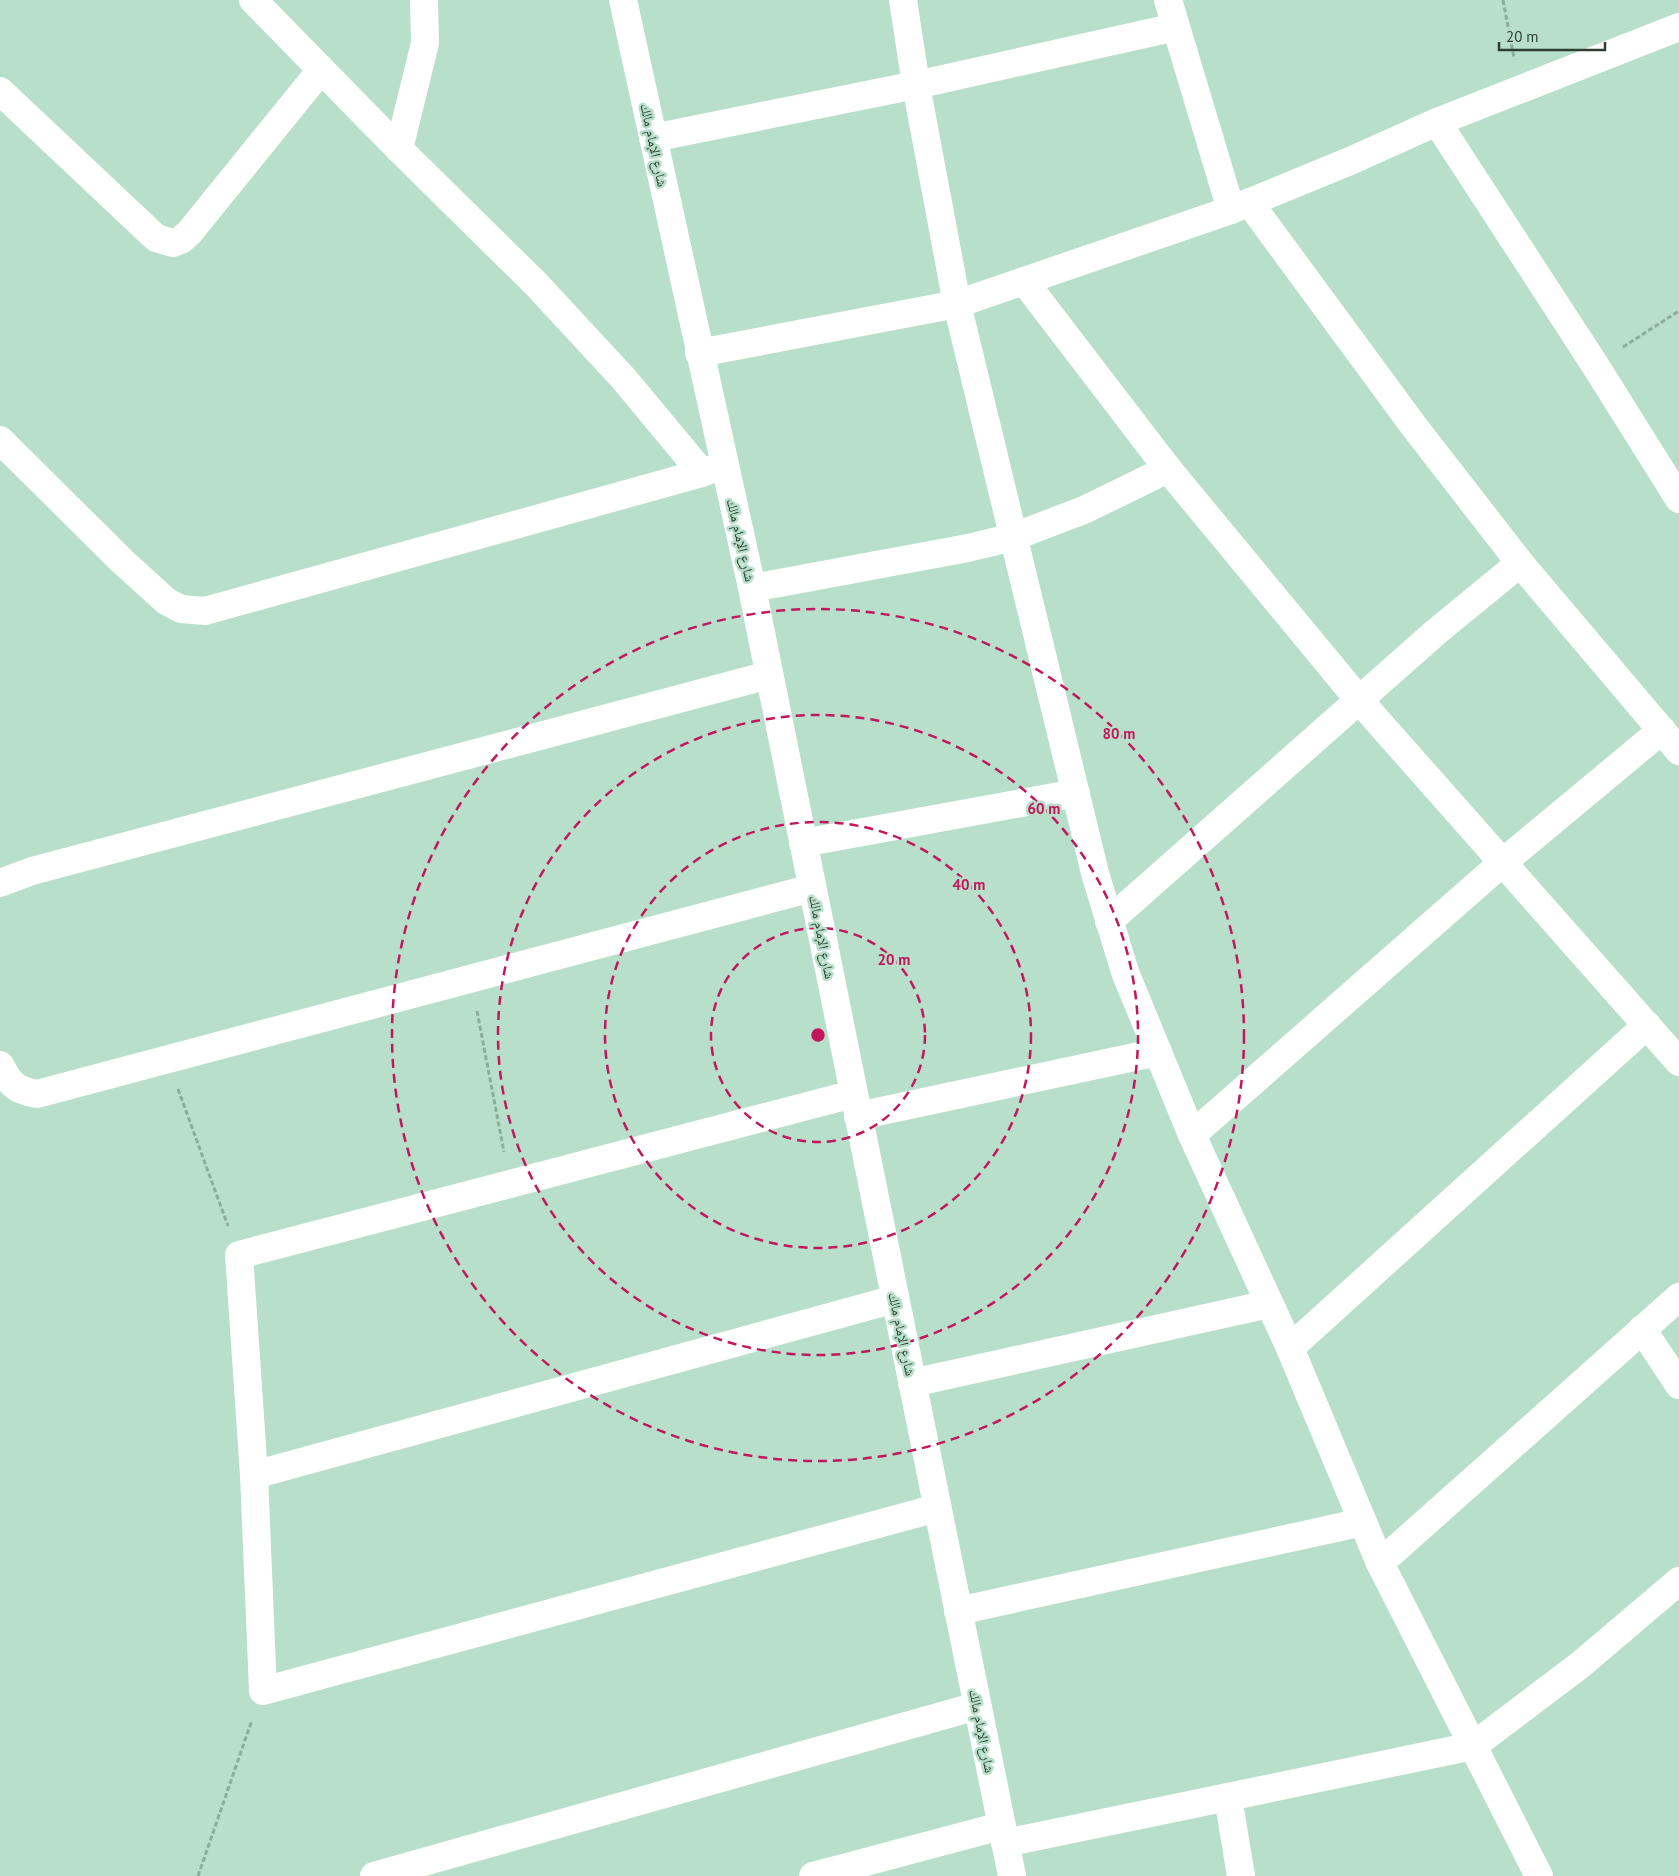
<svg xmlns="http://www.w3.org/2000/svg" width="1679" height="1876" viewBox="0 0 1679 1876" font-family="'PT Sans','Noto Naskh Arabic',sans-serif">
  <rect width="100%" height="100%" fill="#b7dfc9"/>
  <g fill="none" stroke-linecap="round" stroke-linejoin="round">
    <g stroke="#8dad9b" stroke-width="3" stroke-dasharray="5 2.5" stroke-linecap="butt">
      <path d="M 1503,0 L 1514,58"/>
      <path d="M 1623,347 L 1679,311"/>
      <path d="M 477,1011 L 504,1152"/>
      <path d="M 178,1089 L 228,1226"/>
      <path d="M 198,1876 L 252,1720"/>
    </g>
    <g stroke="#fff" stroke-width="28">
      <path d="M 253,0 L 399,149 L 536,284 L 624,379 L 702,473"/>
      <path d="M 903,0 L 916,85 L 957,304 L 1095,873 L 1125,972 L 1192,1135 L 1290,1348 L 1380,1563 L 1539,1876"/>
      <path d="M 1168,0 L 1231,210"/>
      <path d="M 0,91 L 156,238 L 173,243 L 181,240 L 189,233 L 321,70"/>
      <path d="M 1437,122 L 1595,365 L 1679,499"/>
      <path d="M 653,138 L 916,85 L 1176,27"/>
      <path d="M 399,149 L 425,43 L 424,0"/>
      <path d="M 1249,202 L 1413,425 L 1520,563 L 1679,751"/>
      <path d="M 1024,281 L 1168,469 L 1359,700 L 1679,1062"/>
      <path d="M 699,353 L 957,304 L 1231,210 L 1350,161 L 1437,122 L 1679,27"/>
      <path d="M 0,440 L 122,561 L 166,601 L 181,609 L 205,611 L 702,473 L 723,465"/>
      <path d="M 752,588 L 968,548 L 1013,537 L 1084,510 L 1168,469"/>
      <path d="M 803,843 L 1076,793"/>
      <path d="M 0,883 L 32,871 L 769,675"/>
      <path d="M 1109,921 L 1436,632 L 1520,563"/>
      <path d="M 0,1065 C 10,1084 15,1090 37,1094 L 812,888"/>
      <path d="M 853,1094 L 239,1255 L 254,1475 L 263,1691 L 937,1508"/>
      <path d="M 858,1116 L 1158,1052"/>
      <path d="M 1192,1135 L 1502,863 L 1662,730"/>
      <path d="M 1642,1329 L 1679,1385"/>
      <path d="M 1290,1348 L 1647,1025"/>
      <path d="M 912,1383 L 1269,1304"/>
      <path d="M 254,1475 L 895,1299"/>
      <path d="M 1380,1563 L 1679,1297"/>
      <path d="M 958,1611 L 1363,1522"/>
      <path d="M 1005,1843 L 1228,1797"/>
      <path d="M 374,1876 L 977,1706"/>
      <path d="M 813,1876 L 1001,1826"/>
      <path d="M 1241,1876 L 1228,1797 L 1473,1746 L 1580,1665 L 1679,1581"/>
    </g>
    <path stroke="#fff" stroke-width="28" d="M 623,0 L 752,588 L 1012,1876"/>
  </g>
  <g fill="none" stroke="#c2185b" stroke-width="2.5" stroke-dasharray="9 6">
    <circle cx="818" cy="1035" r="107"/>
    <circle cx="818" cy="1035" r="213"/>
    <circle cx="818" cy="1035" r="320"/>
    <circle cx="818" cy="1035" r="426"/>
  </g>
  <g text-anchor="middle" dominant-baseline="central" stroke-width="5" stroke-linejoin="round" paint-order="stroke">
    <g font-size="14" fill="#2e3e35" stroke="#b7dfc9">
      <text transform="translate(654 145) rotate(78)">شارع الإمام مالك</text>
      <text transform="translate(741 540) rotate(77)">شارع الإمام مالك</text>
      <text transform="translate(822 937) rotate(79)">شارع الإمام مالك</text>
      <text transform="translate(902 1334) rotate(78)">شارع الإمام مالك</text>
      <text transform="translate(982 1731) rotate(79)">شارع الإمام مالك</text>
    </g>
  </g>
  <circle cx="818" cy="1035" r="8" fill="#c2185b" stroke="#b7dfc9" stroke-width="2.5"/>
  <g font-size="15" text-anchor="middle" font-weight="bold" fill="#c2185b" stroke="#b7dfc9" stroke-width="5" stroke-linejoin="round" paint-order="stroke">
    <text x="1119" y="739">80 m</text>
    <text x="1044" y="814">60 m</text>
    <text x="969" y="890">40 m</text>
    <text x="894" y="965">20 m</text>
  </g>
  <path d="M1499 42v8h106v-8" fill="none" stroke="#2e3e35" stroke-width="2.5"/>
  <text x="1506" y="42" font-size="15" fill="#2e3e35" stroke="#b7dfc9" stroke-width="4" paint-order="stroke">20 m</text>
</svg>
